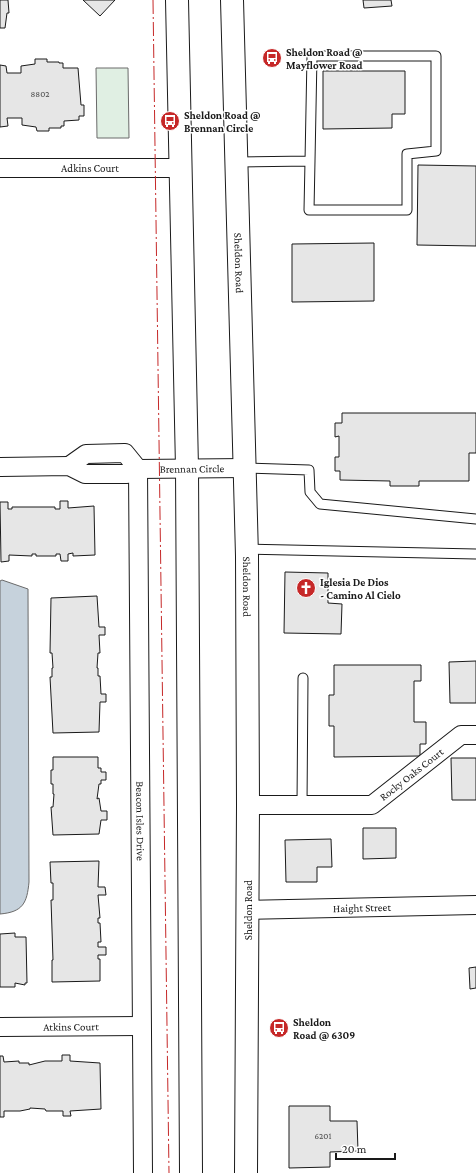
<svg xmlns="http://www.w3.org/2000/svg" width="476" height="1173" viewBox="0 0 476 1173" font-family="'Crimson Pro',serif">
  <rect width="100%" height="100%" fill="#fff"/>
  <path fill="#e0efe3" stroke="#6a6a6a" d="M 96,68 L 128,68 L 129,138 L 97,138 Z"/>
  <path fill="#c6d2dc" stroke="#6a6a6a" d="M 2,580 L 28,589 L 29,882 C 27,903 23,912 0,914 L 0,581 Z"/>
  <g fill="#e6e6e6" stroke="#1a1a1a">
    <path d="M 0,0 L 8,0 L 9,13 L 7,13 L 5,28 L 0,28 Z"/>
    <path d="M 83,0 L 115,0 L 100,16 Z"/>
    <path d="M 363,0 L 391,0 L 392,6 L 364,8 Z"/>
    <path d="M 35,59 L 47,59 L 47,62 L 59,62 L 59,63 L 63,63 L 63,68 L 78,68 L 81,105 L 84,105 L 84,116 L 79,116 L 79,120 L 64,121 L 64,126 L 61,126 L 61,128 L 49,128 L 49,131 L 37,131 L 36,127 L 22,125 L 22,118 L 7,118 L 8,126 L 0,127 L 0,65 L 6,66 L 7,73 L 21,73 L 21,66 L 35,64 Z"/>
    <path d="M 323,71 L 405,71 L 405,114 L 392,114 L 392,128 L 323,129 Z"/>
    <path d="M 418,165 L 476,166 L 476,246 L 417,245 Z"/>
    <path d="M 374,243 L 374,301 L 292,302 L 292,244 Z"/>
    <path d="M 342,413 L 476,413 L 476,453 L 469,453 L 469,481 L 419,481 L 419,486 L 390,486 L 390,481 L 340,480 L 340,471 L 335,471 L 335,457 L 339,457 L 339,436 L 335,437 L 335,423 L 342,423 Z"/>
    <path d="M 60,501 L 68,501 L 68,508 L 94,506 L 95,555 L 73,556 L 73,553 L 68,554 L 68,561 L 61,561 L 60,554 L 56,554 L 56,556 L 36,556 L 36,554 L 32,554 L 32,556 L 9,555 L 9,561 L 1,562 L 0,502 L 8,502 L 8,509 L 12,509 L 12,507 L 55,507 L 55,509 L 60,509 Z"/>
    <path d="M 285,572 L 328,573 L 328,603 L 342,604 L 341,634 L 284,633 Z"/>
    <path d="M 97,596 L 99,627 L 105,627 L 105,635 L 99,635 L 100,653 L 98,653 L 97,668 L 98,668 L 98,676 L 100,676 L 101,694 L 106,694 L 106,702 L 100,702 L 99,732 L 53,733 L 50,677 L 52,677 L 52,668 L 53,668 L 52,653 L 50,653 L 51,598 Z"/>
    <path d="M 476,661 L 476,703 L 450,703 L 449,662 Z"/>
    <path d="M 334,665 L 421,665 L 421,681 L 414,681 L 414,722 L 426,722 L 426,744 L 420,744 L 420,756 L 334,757 L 334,726 L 329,726 L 329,695 L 334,695 Z"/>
    <path d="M 53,757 L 98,757 L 98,768 L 101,768 L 101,772 L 106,772 L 106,780 L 101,780 L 101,784 L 99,784 L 97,799 L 99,798 L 101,811 L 107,811 L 107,820 L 101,820 L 99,834 L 53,835 L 51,807 L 53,807 L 54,794 L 53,794 L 53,784 L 51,784 L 51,770 L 53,770 Z"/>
    <path d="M 451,758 L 476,758 L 476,800 L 452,800 Z"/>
    <path d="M 363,828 L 396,828 L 396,858 L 363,859 Z"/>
    <path d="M 331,839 L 332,867 L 317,867 L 317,882 L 286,882 L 285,840 Z"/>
    <path d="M 99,861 L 98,887 L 105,887 L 106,895 L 98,895 L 100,918 L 98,918 L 98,923 L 100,923 L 101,942 L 98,942 L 98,947 L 106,947 L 106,955 L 98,955 L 98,959 L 100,959 L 100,981 L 52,982 L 52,960 L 53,960 L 51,900 L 53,900 L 53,883 L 51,883 L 50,862 Z"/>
    <path d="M 15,933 L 15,937 L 26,937 L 27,983 L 25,983 L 25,985 L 15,983 L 15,987 L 0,987 L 0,934 Z"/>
    <path d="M 476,967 L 476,988 L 470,989 L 469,968 Z"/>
    <path d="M 62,1055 L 70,1055 L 70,1061 L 100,1063 L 101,1109 L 70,1111 L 71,1116 L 63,1116 L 63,1111 L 46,1111 L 45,1109 L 30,1108 L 30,1109 L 20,1111 L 4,1111 L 4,1117 L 0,1117 L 0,1056 L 3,1056 L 4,1062 L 19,1061 L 19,1063 L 29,1063 L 29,1065 L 45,1061 L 62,1061 Z"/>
    <path d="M 289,1106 L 330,1106 L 330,1121 L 357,1121 L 358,1151 L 330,1152 L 330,1167 L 289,1168 Z"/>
  </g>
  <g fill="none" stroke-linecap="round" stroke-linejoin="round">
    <g stroke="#1a1a1a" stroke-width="11">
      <g id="lane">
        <path d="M 237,162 L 310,161 L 312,56 L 436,56 L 436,151 L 407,154 L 407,210 L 309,210 L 310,161"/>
        <path d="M 246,468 L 309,470 L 310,492 L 320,504 L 476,519"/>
        <path d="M 247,549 L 476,554"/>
        <path d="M 302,805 L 303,678"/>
      </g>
    </g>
    <g stroke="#1a1a1a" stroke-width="20">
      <g id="street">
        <path id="s1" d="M 0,168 L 180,168"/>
        <path d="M 69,466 L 86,454 L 125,453 L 138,469"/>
        <path id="s2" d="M 0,467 L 69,466 L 85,474 L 127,474 L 138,469 L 246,468"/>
        <path id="s3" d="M 138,469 L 143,1173"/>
        <path id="s4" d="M 248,805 L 372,805 L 461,735 L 476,735"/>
        <path id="s5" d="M 248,910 L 476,905"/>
        <path id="s6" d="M 0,1027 L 141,1026"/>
      </g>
    </g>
    <g stroke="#1a1a1a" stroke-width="24">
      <g id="secondary">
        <path d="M 177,0 L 187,468 L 191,1173"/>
        <path id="s7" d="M 232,0 L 247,556 L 248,805 L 246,1173"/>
      </g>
    </g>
    <use href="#lane" stroke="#fff" stroke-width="9"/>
    <use href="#street" stroke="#fff" stroke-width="18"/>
    <use href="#secondary" stroke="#fff" stroke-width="22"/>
    <path stroke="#c62828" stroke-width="1" stroke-dasharray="14 3 2 3" stroke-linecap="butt" d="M 153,0 L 169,1173"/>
  </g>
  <defs>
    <g id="bus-disc" transform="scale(1)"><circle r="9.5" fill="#c62828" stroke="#fff"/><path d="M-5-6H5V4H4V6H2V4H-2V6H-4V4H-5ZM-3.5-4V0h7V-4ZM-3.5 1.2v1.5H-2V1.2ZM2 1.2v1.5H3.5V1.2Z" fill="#fff"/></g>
    <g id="church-disc" transform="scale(1)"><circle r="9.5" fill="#c62828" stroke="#fff"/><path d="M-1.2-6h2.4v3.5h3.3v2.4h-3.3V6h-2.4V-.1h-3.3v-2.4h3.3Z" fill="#fff"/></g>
  </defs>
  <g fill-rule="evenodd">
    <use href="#bus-disc" x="272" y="58"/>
    <use href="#bus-disc" x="170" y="121"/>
    <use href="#church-disc" x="306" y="588"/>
    <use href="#bus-disc" x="279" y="1028"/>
  </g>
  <g text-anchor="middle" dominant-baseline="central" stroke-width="3" stroke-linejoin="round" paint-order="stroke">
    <g font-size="9" fill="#4d4d4d">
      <text x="40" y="94">8802</text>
      <text x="323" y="1136">6201</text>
    </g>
    <g font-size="11" font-weight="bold" fill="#1a1a1a" stroke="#fff" text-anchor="start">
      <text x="286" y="52">Sheldon Road @<tspan x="286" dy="13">Mayflower Road</tspan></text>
      <text x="184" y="115">Sheldon Road @<tspan x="184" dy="13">Brennan Circle</tspan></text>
      <text x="320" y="582">Iglesia De Dios<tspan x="320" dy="13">- Camino Al Cielo</tspan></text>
      <text x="293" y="1022">Sheldon<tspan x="293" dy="13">Road @ 6309</tspan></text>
    </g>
    <g font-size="11" fill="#1a1a1a" stroke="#fff">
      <text stroke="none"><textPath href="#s1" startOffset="90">Adkins Court</textPath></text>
      <text stroke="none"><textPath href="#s7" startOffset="263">Sheldon Road</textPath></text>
      <text stroke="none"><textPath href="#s2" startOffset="195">Brennan Circle</textPath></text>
      <text stroke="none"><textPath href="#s7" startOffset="587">Sheldon Road</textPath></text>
      <text stroke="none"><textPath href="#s4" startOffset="174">Rocky Oaks Court</textPath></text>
      <text stroke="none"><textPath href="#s3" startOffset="352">Beacon Isles Drive</textPath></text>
      <text stroke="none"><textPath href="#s5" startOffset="114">Haight Street</textPath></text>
      <text transform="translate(248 910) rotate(-90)">Sheldon Road</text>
      <text stroke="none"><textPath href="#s6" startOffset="71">Atkins Court</textPath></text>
    </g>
  </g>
  <path d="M336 1153v6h59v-6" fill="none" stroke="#1a1a1a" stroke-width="2"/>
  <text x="342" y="1153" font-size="12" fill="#1a1a1a" stroke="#ffffff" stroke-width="3" paint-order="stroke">20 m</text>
</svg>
